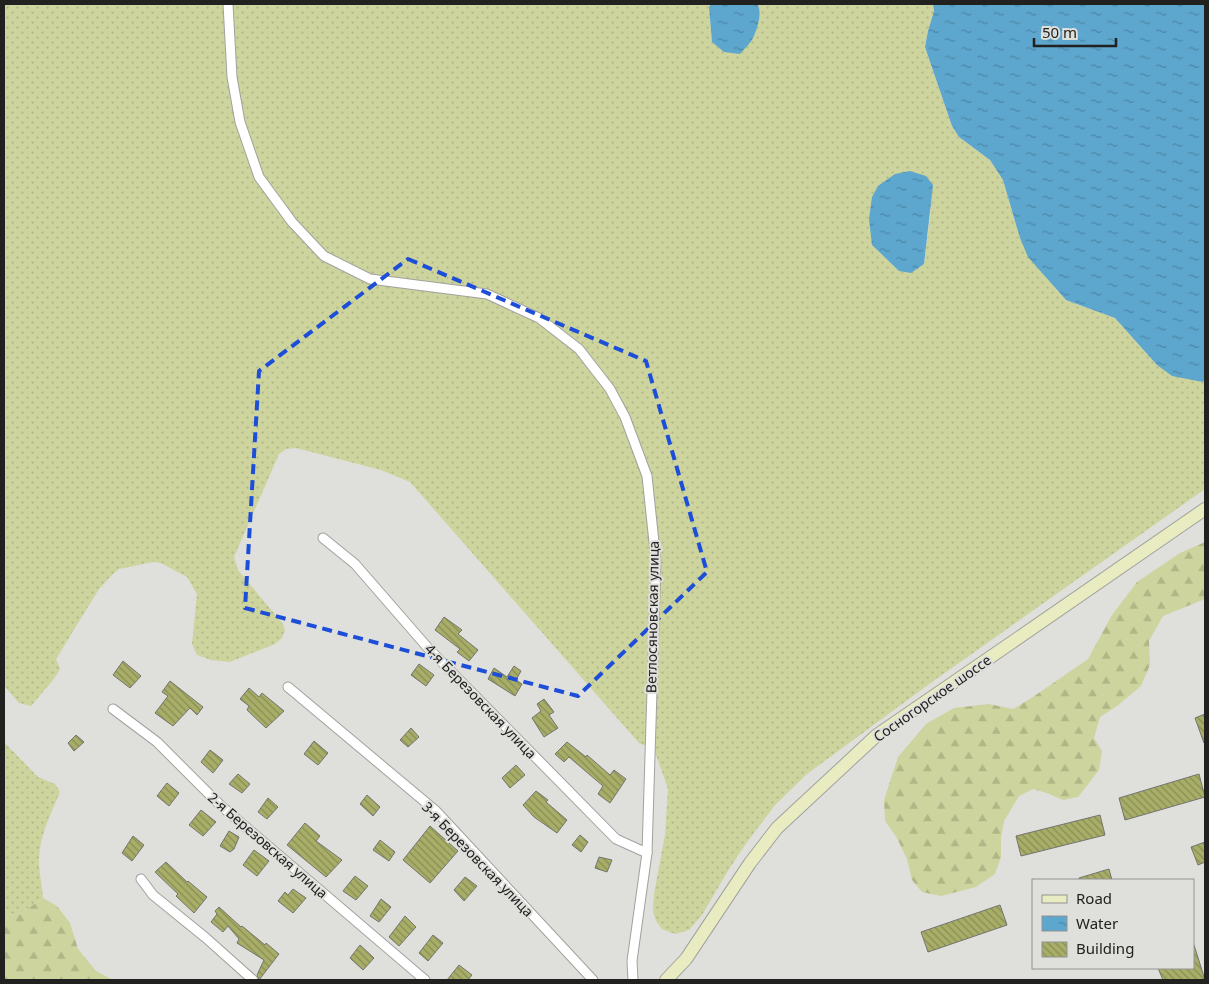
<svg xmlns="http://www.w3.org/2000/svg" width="1209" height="984" viewBox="0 0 1209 984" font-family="'Noto Sans',sans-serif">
  <defs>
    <pattern id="grass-dots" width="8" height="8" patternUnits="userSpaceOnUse" patternTransform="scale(1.25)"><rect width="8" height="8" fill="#ced49d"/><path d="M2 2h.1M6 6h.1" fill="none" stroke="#b1b687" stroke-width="1.8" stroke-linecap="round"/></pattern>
    <pattern id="forest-firs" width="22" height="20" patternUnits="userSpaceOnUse" patternTransform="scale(1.25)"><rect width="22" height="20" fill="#ced49d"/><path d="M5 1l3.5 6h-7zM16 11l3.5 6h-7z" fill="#b1b687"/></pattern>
    <pattern id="water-ripples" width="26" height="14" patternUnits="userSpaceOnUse" patternTransform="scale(1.25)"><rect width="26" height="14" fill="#5da6ce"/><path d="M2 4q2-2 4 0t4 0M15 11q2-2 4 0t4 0" fill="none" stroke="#4c87a7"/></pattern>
    <pattern id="building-back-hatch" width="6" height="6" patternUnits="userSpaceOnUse" patternTransform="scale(1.25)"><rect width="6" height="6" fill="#a8ae67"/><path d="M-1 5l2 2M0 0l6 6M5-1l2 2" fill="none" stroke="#888d54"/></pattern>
  </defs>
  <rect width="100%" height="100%" fill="#dfdfdc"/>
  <g fill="url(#grass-dots)" fill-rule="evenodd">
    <path d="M 4,4 L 711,4 L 709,7 L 712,42 L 759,7 L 757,4 L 933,4 L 934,11 L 928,31 L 925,47 L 952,126 L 959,137 L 990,160 L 1003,180 L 1020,238 L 1055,288 L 1066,300 L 1115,318 L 1157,365 L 1203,382 L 1205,380 L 1205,489 L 932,682 L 807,774 L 776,804 L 747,842 L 729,869 L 702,915 L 689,930 L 675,934 L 662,929 L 656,921 L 653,911 L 654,894 L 665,835 L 668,789 L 654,749 L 639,743 L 410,482 L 381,470 L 296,448 L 286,449 L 279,454 L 234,557 L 238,570 L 283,624 L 285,630 L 282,638 L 275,644 L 230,662 L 211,660 L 197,655 L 192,644 L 197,594 L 187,577 L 161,563 L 153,562 L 119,569 L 112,575 L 99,589 L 56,659 L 60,669 L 54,679 L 31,706 L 19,703 L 6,688 L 4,687 ZM 931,209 L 924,264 L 899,271 L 872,245 Z"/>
    <path d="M 4,742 L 38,777 L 55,784 L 60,792 C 51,814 40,834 39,859 C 39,872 42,886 43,898 L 21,913 L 4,916 Z"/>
  </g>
  <g fill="url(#forest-firs)">
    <path d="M 1205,542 L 1205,599 L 1163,616 L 1149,641 L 1150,665 L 1141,686 L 1117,706 L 1100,717 L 1094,738 L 1102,751 L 1099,770 L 1078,797 L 1063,800 L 1047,793 L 1033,789 L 1019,796 L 1004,821 L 1001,837 L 1001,857 L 995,874 L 976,887 L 941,896 L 922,892 L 912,880 L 907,859 L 897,838 L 885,821 L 884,800 L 898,757 L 926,724 L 954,708 L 989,704 L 1013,709 L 1033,697 L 1088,659 L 1112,615 L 1137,582 L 1180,553 Z"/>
    <path d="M 43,898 L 57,906 L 70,923 L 78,949 L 96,971 L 113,980 L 4,980 L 4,916 L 21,913 Z"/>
  </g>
  <g fill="url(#water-ripples)">
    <path d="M 711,4 L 757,4 C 763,12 757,30 753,38 C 750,44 744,49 740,54 L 724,52 L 712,42 L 709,7 Z"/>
    <path d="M 933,4 L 1205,4 L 1205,380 L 1203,382 L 1172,376 L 1157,365 L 1115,318 L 1066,300 L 1028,257 L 1020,238 L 1003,180 L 990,160 L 959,137 L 952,126 L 925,47 L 928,31 L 934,11 Z"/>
    <path d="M 910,171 L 926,176 L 933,185 L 924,264 L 911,273 L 899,271 L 872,245 L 869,219 L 872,197 L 878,186 L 895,174 Z"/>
  </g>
  <g fill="url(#building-back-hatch)" stroke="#747471">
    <path d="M 444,617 L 462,630 L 458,634 L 478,650 L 469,661 L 457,652 L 460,649 L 435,630 Z"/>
    <path d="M 123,661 L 141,676 L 130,688 L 113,675 Z"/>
    <path d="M 419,664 L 434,675 L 426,686 L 411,675 Z"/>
    <path d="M 514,666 L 521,671 L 516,680 L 522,684 L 515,696 L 488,679 L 494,668 L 507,677 Z"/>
    <path d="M 170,681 L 203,707 L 197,715 L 190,708 L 173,726 L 155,713 L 168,696 L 162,692 Z"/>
    <path d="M 249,688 L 259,697 L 262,693 L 284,711 L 266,728 L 247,710 L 249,706 L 240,699 Z"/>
    <path d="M 544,699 L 554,712 L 549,715 L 558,728 L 544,737 L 532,718 L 541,711 L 537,704 Z"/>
    <path d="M 1205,714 L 1205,743 L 1204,743 L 1195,718 Z"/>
    <path d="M 411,728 L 419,737 L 408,747 L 400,740 Z"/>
    <path d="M 76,735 L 84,742 L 74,751 L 68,743 Z"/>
    <path d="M 314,741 L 328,753 L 318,765 L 304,754 Z"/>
    <path d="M 567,742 L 586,757 L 587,755 L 610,775 L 614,770 L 626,779 L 610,803 L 598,794 L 603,786 L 569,757 L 564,762 L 555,754 Z"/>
    <path d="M 210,750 L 223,760 L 213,773 L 201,762 Z"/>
    <path d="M 516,765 L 525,775 L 510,788 L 502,778 Z"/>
    <path d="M 238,774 L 250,784 L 242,793 L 229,784 Z"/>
    <path d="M 1199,774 L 1205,797 L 1125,820 L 1119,798 Z"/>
    <path d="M 167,783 L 179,793 L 169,806 L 157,796 Z"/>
    <path d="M 536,791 L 548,800 L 546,802 L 567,820 L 557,833 L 534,817 L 523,805 Z"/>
    <path d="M 367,795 L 380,807 L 373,816 L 360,804 Z"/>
    <path d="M 268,798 L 278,807 L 267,819 L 258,812 Z"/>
    <path d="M 201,810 L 216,822 L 203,836 L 189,825 Z"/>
    <path d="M 1100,815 L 1105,835 L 1021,856 L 1016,836 Z"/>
    <path d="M 305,823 L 320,836 L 316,841 L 342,860 L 326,877 L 287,845 Z"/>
    <path d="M 430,826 L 458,851 L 430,883 L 403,860 Z"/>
    <path d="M 229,831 L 239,837 L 234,849 L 230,852 L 220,846 Z"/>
    <path d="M 580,835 L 588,842 L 581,852 L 572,845 Z"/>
    <path d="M 133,836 L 144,845 L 132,861 L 122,853 Z"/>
    <path d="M 380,840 L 395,852 L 389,861 L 373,850 Z"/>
    <path d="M 1205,842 L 1205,862 L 1198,865 L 1191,847 Z"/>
    <path d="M 254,850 L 269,861 L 257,876 L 243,865 Z"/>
    <path d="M 599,857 L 612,860 L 607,872 L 595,868 Z"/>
    <path d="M 166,862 L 187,882 L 188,881 L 207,897 L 194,913 L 176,896 L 178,894 L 155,872 Z"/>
    <path d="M 1109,869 L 1112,880 L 1079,880 L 1079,878 Z"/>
    <path d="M 355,876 L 368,886 L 356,900 L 343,891 Z"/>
    <path d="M 465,877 L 477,886 L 464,901 L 454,890 Z"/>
    <path d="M 293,889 L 306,898 L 293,913 L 278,901 L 285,892 L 288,895 Z"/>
    <path d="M 381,899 L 391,907 L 379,922 L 370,916 Z"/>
    <path d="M 1000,905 L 1007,925 L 928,952 L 921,932 Z"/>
    <path d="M 219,907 L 241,927 L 242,926 L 265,945 L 266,943 L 279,954 L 259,980 L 257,975 L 264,960 L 237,943 L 239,939 L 228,926 L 223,932 L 211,922 L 217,914 L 215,911 Z"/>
    <path d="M 405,916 L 416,927 L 399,946 L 389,937 Z"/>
    <path d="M 433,935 L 443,943 L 428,961 L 419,953 Z"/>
    <path d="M 360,945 L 374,958 L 363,970 L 350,958 Z"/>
    <path d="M 1193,945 L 1194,945 L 1205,980 L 1163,980 L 1158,968 L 1193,968 Z"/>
    <path d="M 459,965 L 472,975 L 468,980 L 447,980 Z"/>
  </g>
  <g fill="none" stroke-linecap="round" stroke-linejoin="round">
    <g stroke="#a1a29e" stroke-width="11">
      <g id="street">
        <path d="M 228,4 L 232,77 L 240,122 L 259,177 L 292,222 L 324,256 L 370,279 L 487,294 L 539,318 L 579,349 L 610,389 L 625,417 L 647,476 L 656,561 L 647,853 L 632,961 L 633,980"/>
        <path d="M 323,538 L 355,564 L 428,648 L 616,839 L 647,853"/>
        <path d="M 288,687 L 436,811 L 593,980"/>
        <path d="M 113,709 L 157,742 L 220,805 L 425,980"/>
        <path d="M 141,879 L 153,895 L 206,938 L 253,980"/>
      </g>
    </g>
    <g stroke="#a1a29e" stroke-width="14">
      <path id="secondary" d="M 666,980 L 686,959 L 750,863 L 777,828 L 877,735 L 1011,643 L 1205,509"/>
    </g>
    <use href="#street" stroke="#fff" stroke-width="9"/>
    <use href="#secondary" stroke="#e9ecc1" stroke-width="12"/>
  </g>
  <path fill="none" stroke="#1d4ed8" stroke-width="4" stroke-dasharray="10 6" stroke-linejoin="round" d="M 408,259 L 646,361 L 707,572 L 578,696 L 245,608 L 259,371 Z"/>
  <g text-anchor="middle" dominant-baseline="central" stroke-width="4" stroke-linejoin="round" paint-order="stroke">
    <g font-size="14" fill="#212120" stroke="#dfdfdc">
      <text transform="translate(652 617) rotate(-89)">Ветлосяновская улица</text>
      <text transform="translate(932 698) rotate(-35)">Сосногорское шоссе</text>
      <text transform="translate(481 701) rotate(46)">4-я Березовская улица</text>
      <text transform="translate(268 845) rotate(41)">2-я Березовская улица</text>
      <text transform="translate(478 859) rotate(46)">3-я Березовская улица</text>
    </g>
  </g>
  <rect width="1209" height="984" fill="none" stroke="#212120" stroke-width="10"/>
  <rect x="1032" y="879" width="162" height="90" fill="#dfdfdc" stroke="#939391"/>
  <rect x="1042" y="895" width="25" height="8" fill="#e9ecc1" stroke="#939391"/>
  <text x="1076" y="904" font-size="15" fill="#212120">Road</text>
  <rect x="1042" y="916" width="25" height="15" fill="url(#water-ripples)" stroke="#939391"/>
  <text x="1076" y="929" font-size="15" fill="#212120">Water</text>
  <rect x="1042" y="942" width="25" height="15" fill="url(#building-back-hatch)" stroke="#939391"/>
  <text x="1076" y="954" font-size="15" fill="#212120">Building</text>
  <path d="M1034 38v8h82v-8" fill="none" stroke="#212120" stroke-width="2.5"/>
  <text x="1042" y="38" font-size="15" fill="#212120" stroke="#dfdfdc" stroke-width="4" paint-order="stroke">50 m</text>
</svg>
